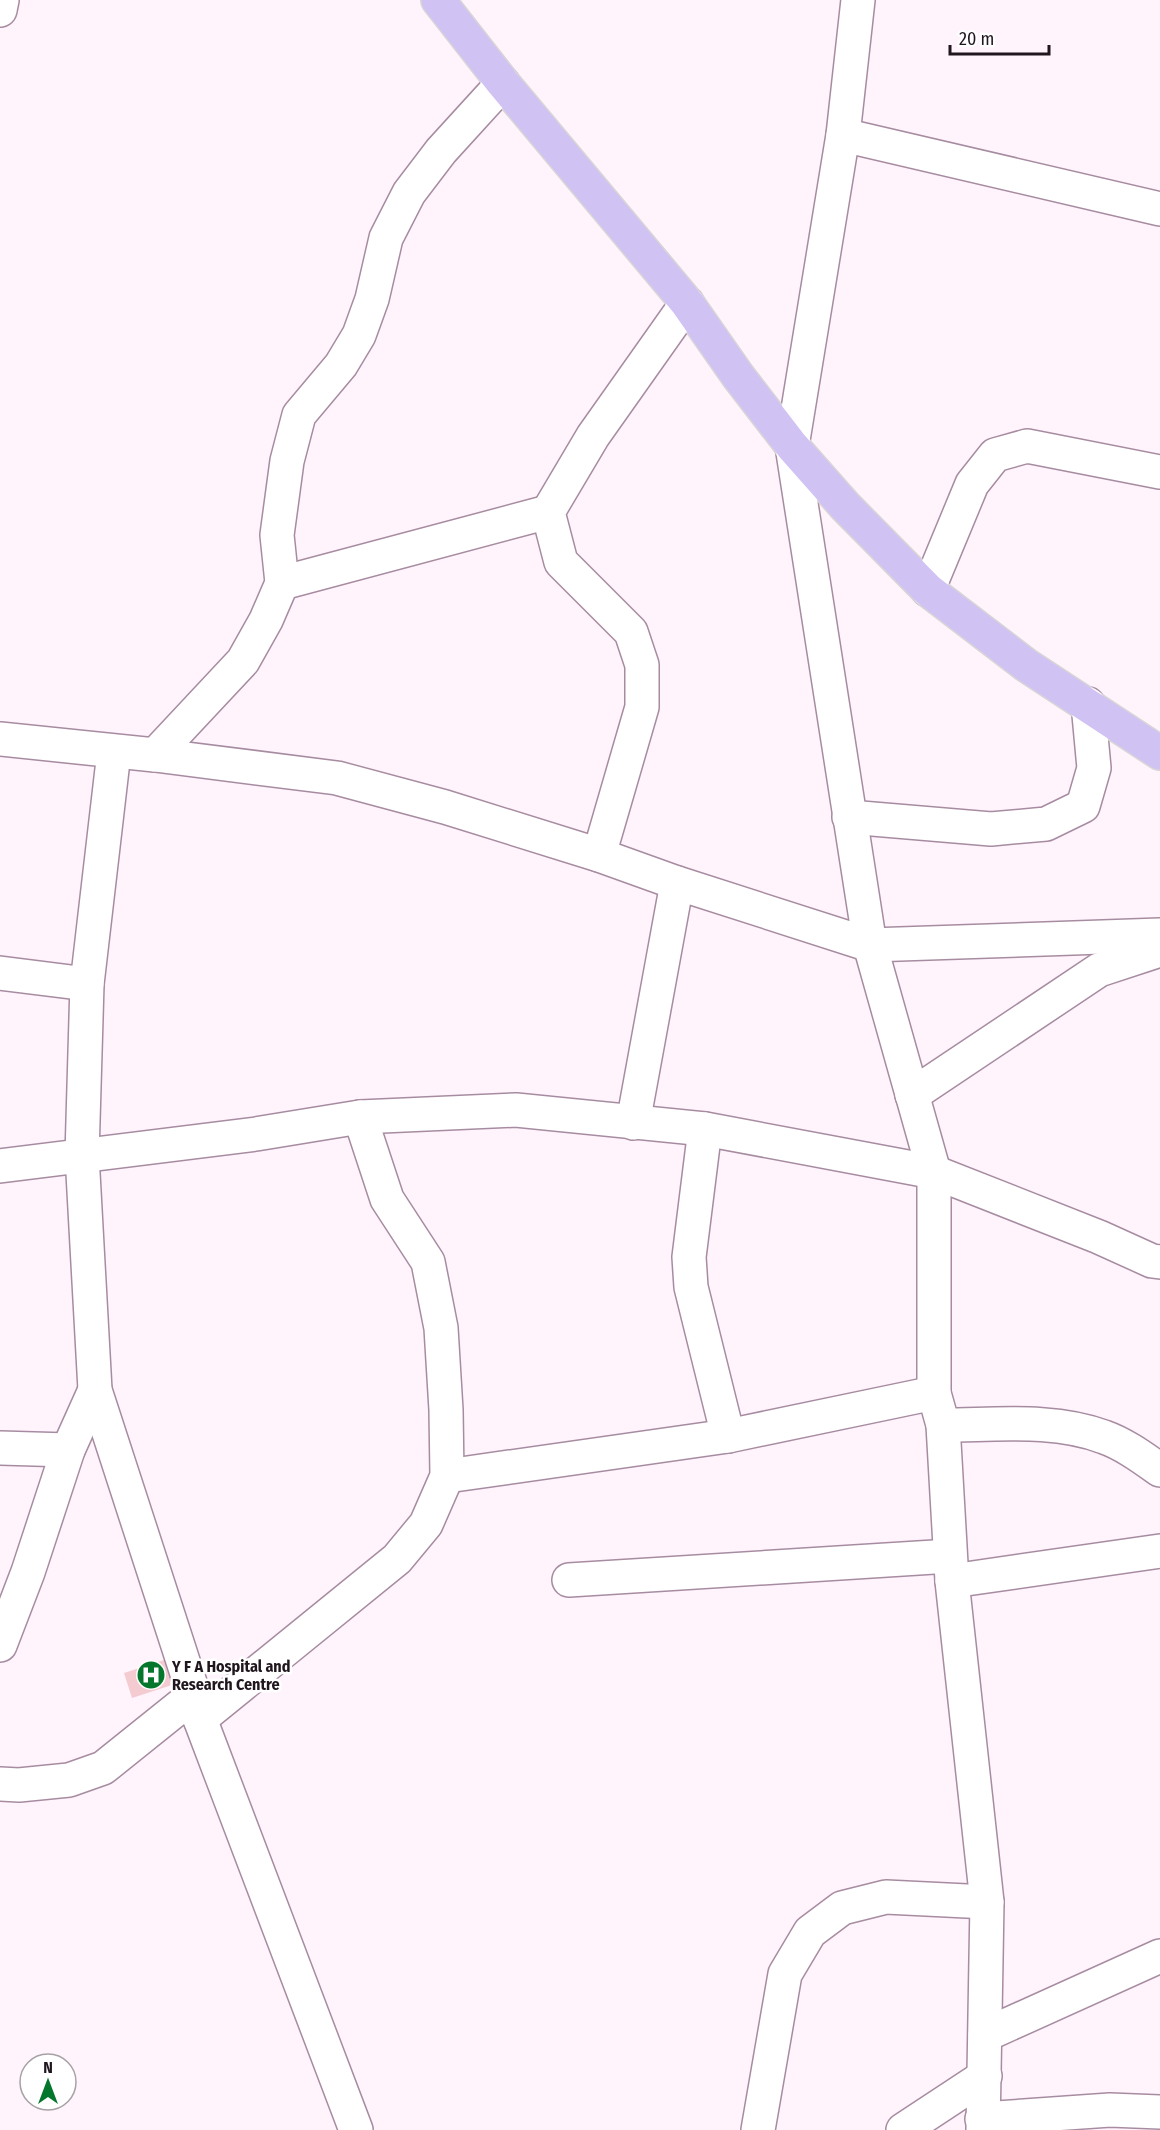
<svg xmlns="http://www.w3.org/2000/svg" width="1160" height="2130" viewBox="0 0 1160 2130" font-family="'Fira Sans Condensed',sans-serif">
  <rect width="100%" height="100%" fill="#fff3fc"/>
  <path fill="#f4cbd1" d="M 167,1659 L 175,1684 L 132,1698 L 124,1673 Z"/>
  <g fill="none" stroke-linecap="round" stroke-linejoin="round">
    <g stroke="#a78ca1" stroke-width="36">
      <g id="minor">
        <path d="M 858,0 L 843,135 L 792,446 L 870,945 L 934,1172 L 934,1393 L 943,1425 L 952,1581 L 987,1902 L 983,2130"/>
        <path d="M 0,10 L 2,0"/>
        <path d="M 843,135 L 1160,209"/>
        <path d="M 282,583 L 548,512"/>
        <path d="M 928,590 L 972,484 L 995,455 L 1027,446 L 1160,472"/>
        <path d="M 0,739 L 155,755 L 337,778 L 445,807 L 599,855 L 677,883 L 870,945 L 1160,935"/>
        <path d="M 114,752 L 87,984 L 82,1155 L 95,1390 L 194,1695 L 200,1719 L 356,2130"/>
        <path d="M 155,755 L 243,661 L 266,620 L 282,583 L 277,535 L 287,461 L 299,415 L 341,365 L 359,335 L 372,299 L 386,238 L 409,193 L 441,151 L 503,83"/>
        <path d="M 849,817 L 991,829 L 1046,824 L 1083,806 L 1094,768 L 1088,704"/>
        <path d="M 599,855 L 642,707 L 642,665 L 631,632 L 561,562 L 548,512 L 593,436 L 687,303"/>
        <path d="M 0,973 L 87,984"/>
        <path d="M 912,1095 L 1099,970 L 1160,950"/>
        <path d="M 633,1123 L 677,883"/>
        <path d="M 705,1129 L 689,1257 L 691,1287 L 728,1436"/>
        <path d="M 0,1166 L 256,1134 L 360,1117 L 516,1110 L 705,1129 L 934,1172 L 1099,1237 L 1152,1261 L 1160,1262"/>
        <path d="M 943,1425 C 995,1425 1054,1418 1104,1437 C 1124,1444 1143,1458 1160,1470"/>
        <path d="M 0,1448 L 68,1450"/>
        <path d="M 447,1476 L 728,1436 L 934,1393"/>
        <path d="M 569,1580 L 950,1556"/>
        <path d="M 952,1581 L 1160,1551"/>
        <path d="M 0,1645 L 28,1572 L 68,1450 L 95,1390"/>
        <path d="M 200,1719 L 397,1559 L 426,1524 L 447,1476 L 446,1410 L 441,1328 L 428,1262 L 387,1199 L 360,1117"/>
        <path d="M 0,1784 L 19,1785 L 69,1780 L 103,1768 L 194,1695"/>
        <path d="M 985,2035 L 1160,1956"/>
        <path d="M 982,2119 L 1110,2110 L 1160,2112"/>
        <path d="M 758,2130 L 785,1974 L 810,1932 L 842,1908 L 886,1897 L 987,1902"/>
        <path d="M 903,2130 L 985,2076"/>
      </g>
    </g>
    <g stroke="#d7d5d6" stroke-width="36">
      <path id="highway" d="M 438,0 L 503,83 L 687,303 L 738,376 L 792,446 L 845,506 L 928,590 L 1026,665 L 1160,753"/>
    </g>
    <use href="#minor" stroke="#fff" stroke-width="33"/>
    <use href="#highway" stroke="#d1c2f4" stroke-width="33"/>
  </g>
  <defs>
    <g id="hospital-disc" transform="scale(1.5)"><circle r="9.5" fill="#04772c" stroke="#fff"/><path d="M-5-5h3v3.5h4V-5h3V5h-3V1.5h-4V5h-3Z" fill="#fff"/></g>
  </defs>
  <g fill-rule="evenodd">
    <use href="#hospital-disc" x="151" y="1675"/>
  </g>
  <g text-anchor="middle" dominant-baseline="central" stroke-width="5" stroke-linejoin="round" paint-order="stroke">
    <g font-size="16" font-weight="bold" fill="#20161e" stroke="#fff" text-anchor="start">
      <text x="172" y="1666">Y F A Hospital and<tspan x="172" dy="18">Research Centre</tspan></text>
    </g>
  </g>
  <g transform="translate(48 2082)"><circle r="28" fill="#ffffff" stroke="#a6a2a5" stroke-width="1.5"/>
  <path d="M0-4.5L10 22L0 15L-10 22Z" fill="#04772c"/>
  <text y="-9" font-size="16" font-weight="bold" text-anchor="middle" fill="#20161e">N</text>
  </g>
  <path d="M950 45v9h99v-9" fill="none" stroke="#20161e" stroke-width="3"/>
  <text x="959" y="45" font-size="18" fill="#20161e" stroke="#ffffff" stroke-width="4.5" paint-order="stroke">20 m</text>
</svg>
